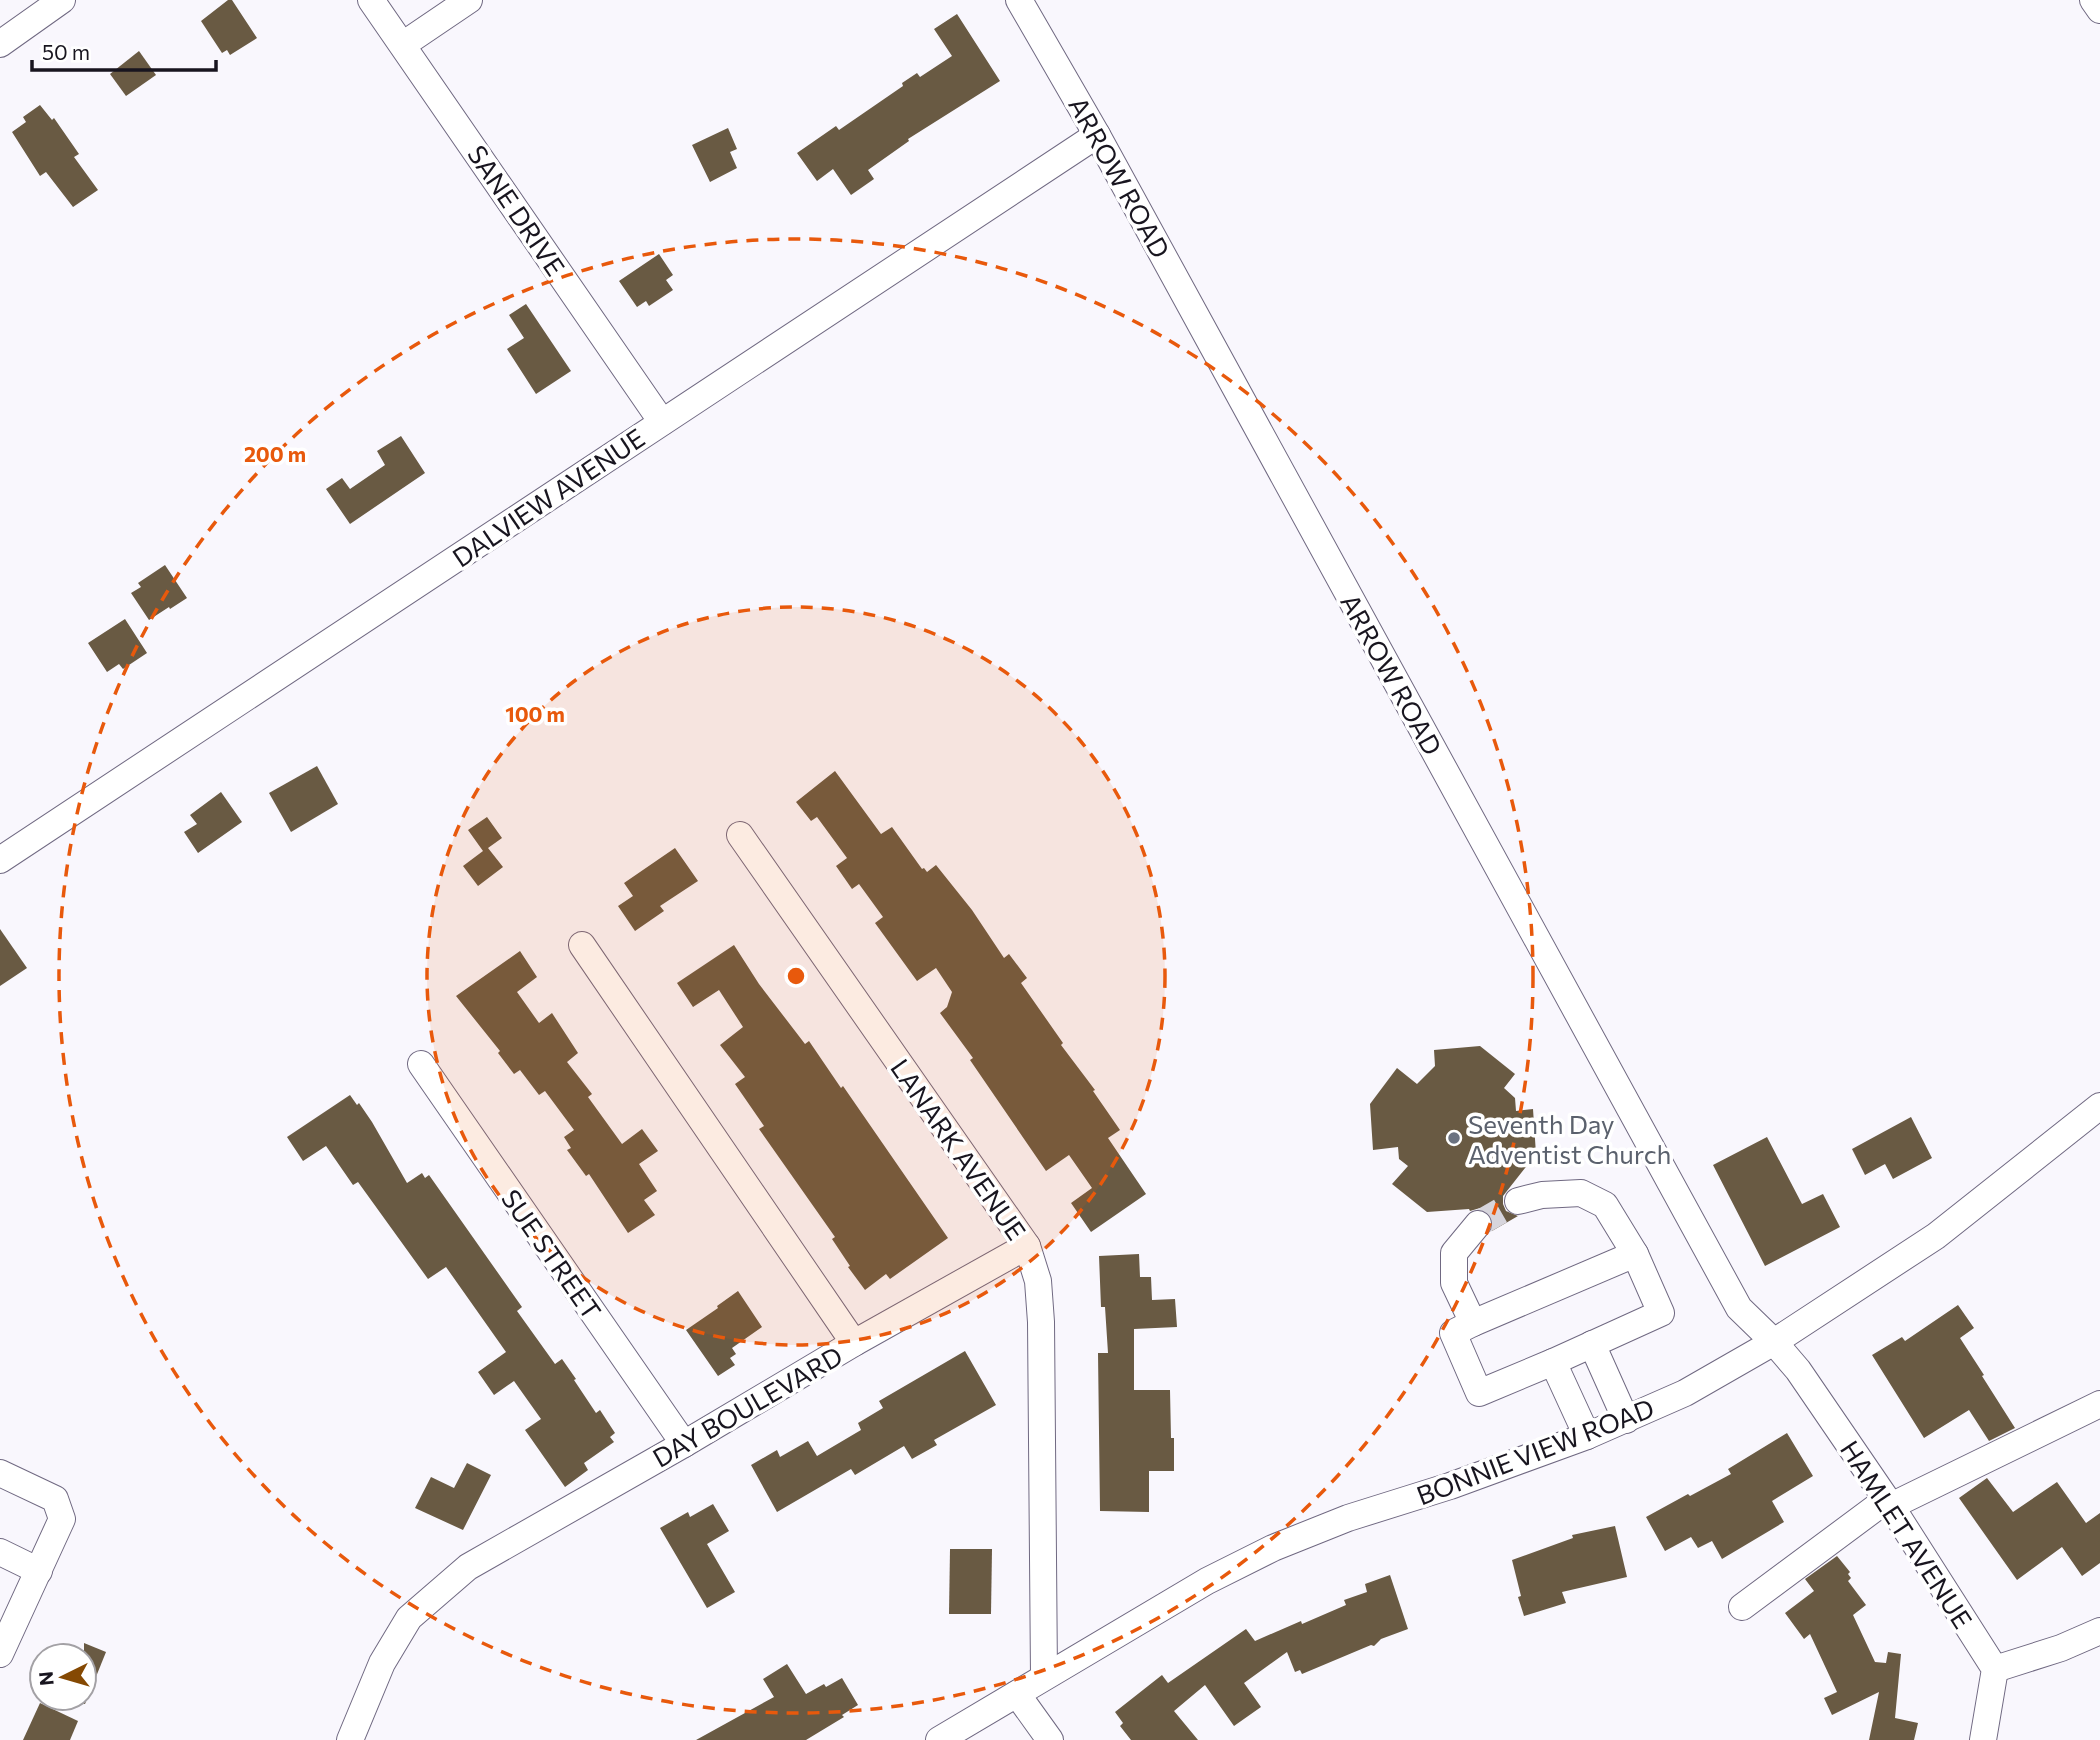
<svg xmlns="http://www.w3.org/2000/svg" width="2100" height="1740" viewBox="0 0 2100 1740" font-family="Commissioner,sans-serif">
  <rect width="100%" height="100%" fill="#f9f7fd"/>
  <g fill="#695a43">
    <path d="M 228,0 L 232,0 L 257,38 L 230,55 L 227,50 L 222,53 L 201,21 Z"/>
    <path d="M 957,14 L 1000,81 L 908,139 L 909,141 L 868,170 L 874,179 L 851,195 L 833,169 L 817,181 L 797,153 L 836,126 L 839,130 L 903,86 L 902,83 L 917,73 L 920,77 L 952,56 L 934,29 Z"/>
    <path d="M 139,51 L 156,75 L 126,96 L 110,74 Z"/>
    <path d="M 40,105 L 52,120 L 54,118 L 79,154 L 74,157 L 98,190 L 73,207 L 46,172 L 40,176 L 12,132 L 26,122 L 23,117 Z"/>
    <path d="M 728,128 L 737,149 L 730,152 L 737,168 L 710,182 L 692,145 Z"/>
    <path d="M 659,254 L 673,275 L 666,280 L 673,290 L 649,306 L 646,301 L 637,307 L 619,281 Z"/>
    <path d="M 526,304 L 571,371 L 536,394 L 507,349 L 524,338 L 509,315 Z"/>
    <path d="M 401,436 L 425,473 L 350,524 L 326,489 L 342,478 L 350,489 L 385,465 L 377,451 Z"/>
    <path d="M 165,565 L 187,598 L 170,609 L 169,607 L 149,620 L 131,593 L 141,587 L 138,583 Z"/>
    <path d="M 125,619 L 147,653 L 123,669 L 119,664 L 107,672 L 88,643 Z"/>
    <path d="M 317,766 L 338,804 L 291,832 L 269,793 Z"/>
    <path d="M 835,771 L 881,834 L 892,827 L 922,869 L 924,868 L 927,872 L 936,865 L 972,910 L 1004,958 L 1009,954 L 1027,978 L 1021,983 L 1063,1043 L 1061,1045 L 1095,1090 L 1093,1091 L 1120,1130 L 1108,1138 L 1146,1194 L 1091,1232 L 1071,1203 L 1092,1188 L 1069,1155 L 1046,1171 L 970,1060 L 973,1058 L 940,1013 L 947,1007 L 952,992 L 936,968 L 917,981 L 875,923 L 883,917 L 859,884 L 852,889 L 836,866 L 847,858 L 817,817 L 811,821 L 796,802 Z"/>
    <path d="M 221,792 L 242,822 L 198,853 L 184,832 L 197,824 L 190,815 Z"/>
    <path d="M 487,817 L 502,838 L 488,848 L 503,867 L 478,886 L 463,866 L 483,851 L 468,830 Z"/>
    <path d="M 675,848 L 698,881 L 660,906 L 664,911 L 635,931 L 618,906 L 633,896 L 624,883 Z"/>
    <path d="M 0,929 L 27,968 L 0,986 Z"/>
    <path d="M 734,945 L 759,984 L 805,1044 L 809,1041 L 841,1088 L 843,1086 L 948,1238 L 890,1279 L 886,1274 L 865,1290 L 848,1267 L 850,1266 L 832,1239 L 835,1237 L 759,1129 L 764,1126 L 735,1084 L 745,1077 L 720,1045 L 743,1027 L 719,990 L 693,1007 L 677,983 Z"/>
    <path d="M 520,951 L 537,977 L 517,992 L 539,1023 L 552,1013 L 578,1053 L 567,1062 L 592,1094 L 588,1097 L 622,1144 L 642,1129 L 658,1151 L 639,1164 L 657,1191 L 644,1200 L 655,1215 L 628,1233 L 589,1174 L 586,1176 L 567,1150 L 571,1148 L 564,1137 L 574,1130 L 545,1091 L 539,1095 L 520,1070 L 514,1074 L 498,1053 L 500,1051 L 456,996 Z"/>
    <path d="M 1480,1046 L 1515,1074 L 1504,1088 L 1515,1098 L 1516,1111 L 1533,1109 L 1536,1154 L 1503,1196 L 1503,1204 L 1506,1211 L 1518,1216 L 1492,1231 L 1493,1219 L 1487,1212 L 1480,1208 L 1470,1211 L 1469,1209 L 1427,1212 L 1392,1184 L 1408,1166 L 1399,1159 L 1398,1147 L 1373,1150 L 1370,1104 L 1397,1068 L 1417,1084 L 1435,1066 L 1434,1050 Z"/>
    <path d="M 350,1095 L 357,1105 L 359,1103 L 372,1122 L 407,1183 L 422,1173 L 425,1178 L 429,1175 L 522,1307 L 517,1311 L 555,1364 L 562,1359 L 576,1379 L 574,1380 L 596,1413 L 600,1410 L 615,1433 L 610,1437 L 614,1442 L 584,1463 L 588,1470 L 565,1487 L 525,1430 L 541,1419 L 514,1381 L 494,1395 L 478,1372 L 506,1352 L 446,1267 L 428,1279 L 358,1182 L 353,1185 L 326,1146 L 303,1161 L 287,1137 Z"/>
    <path d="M 1911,1117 L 1932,1158 L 1893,1179 L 1885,1164 L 1865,1175 L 1852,1149 Z"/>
    <path d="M 1767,1137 L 1802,1204 L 1823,1194 L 1840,1227 L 1765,1266 L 1713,1165 Z"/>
    <path d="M 1139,1254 L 1140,1277 L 1151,1277 L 1152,1300 L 1175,1299 L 1177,1327 L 1134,1329 L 1134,1390 L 1170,1390 L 1171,1438 L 1174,1438 L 1174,1471 L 1149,1471 L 1149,1512 L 1100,1511 L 1098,1353 L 1108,1353 L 1105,1307 L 1101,1307 L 1099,1256 Z"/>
    <path d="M 738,1291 L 762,1327 L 732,1348 L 736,1354 L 730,1358 L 735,1365 L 718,1376 L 686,1330 L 718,1308 L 717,1306 Z"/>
    <path d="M 1958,1305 L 1974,1328 L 1960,1338 L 1984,1375 L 1982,1376 L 2015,1428 L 1989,1441 L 1969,1410 L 1924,1438 L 1872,1355 L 1902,1337 L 1905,1341 Z"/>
    <path d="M 965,1351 L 996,1405 L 934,1440 L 937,1445 L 912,1459 L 904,1446 L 855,1475 L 851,1469 L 777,1512 L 751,1465 L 777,1450 L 780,1457 L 808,1441 L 817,1456 L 861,1430 L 858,1423 L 883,1408 L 879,1401 Z"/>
    <path d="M 1787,1433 L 1813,1476 L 1772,1501 L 1784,1522 L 1722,1559 L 1712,1541 L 1698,1548 L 1691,1537 L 1665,1551 L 1646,1517 L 1688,1494 L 1690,1496 L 1731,1474 L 1728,1469 Z"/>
    <path d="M 467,1463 L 491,1475 L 463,1530 L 415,1508 L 431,1477 L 454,1488 Z"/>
    <path d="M 1987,1478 L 2013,1512 L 2057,1482 L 2086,1523 L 2100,1513 L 2100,1563 L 2082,1576 L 2062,1547 L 2017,1580 L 1959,1498 Z"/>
    <path d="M 713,1504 L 729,1531 L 707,1544 L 735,1592 L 707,1608 L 660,1528 L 688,1512 L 690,1517 Z"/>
    <path d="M 1615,1526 L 1627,1577 L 1562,1592 L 1566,1603 L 1524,1616 L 1518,1597 L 1521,1596 L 1512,1560 L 1573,1538 L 1572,1535 Z"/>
    <path d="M 950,1549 L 992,1549 L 991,1614 L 949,1614 Z"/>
    <path d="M 1837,1556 L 1850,1572 L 1848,1574 L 1851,1578 L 1848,1581 L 1866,1605 L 1853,1615 L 1875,1662 L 1886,1663 L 1888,1652 L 1901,1654 L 1895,1718 L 1918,1723 L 1914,1740 L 1869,1740 L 1879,1692 L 1832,1715 L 1824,1698 L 1837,1692 L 1810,1634 L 1804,1639 L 1785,1613 L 1814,1591 L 1805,1579 Z"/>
    <path d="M 1390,1575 L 1408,1629 L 1381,1639 L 1374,1646 L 1371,1645 L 1302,1674 L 1300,1670 L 1295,1672 L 1287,1652 L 1244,1683 L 1261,1707 L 1234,1726 L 1205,1685 L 1174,1711 L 1198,1740 L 1131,1740 L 1120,1726 L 1123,1723 L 1115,1712 L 1162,1675 L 1168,1683 L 1246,1629 L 1255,1641 L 1301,1621 L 1302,1624 L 1346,1605 L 1344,1600 L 1367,1592 L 1365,1584 Z"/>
    <path d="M 84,1643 L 106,1652 L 85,1704 L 84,1704 Z"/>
    <path d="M 787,1664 L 806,1694 L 824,1684 L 826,1687 L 842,1678 L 858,1705 L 842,1715 L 844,1717 L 806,1740 L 696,1740 L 774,1697 L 763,1679 Z"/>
    <path d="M 40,1703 L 78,1721 L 70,1740 L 23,1740 Z"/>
  </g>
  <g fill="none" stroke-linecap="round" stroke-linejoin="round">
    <path stroke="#d7d5dc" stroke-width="26" stroke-dasharray="26 13" stroke-linecap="butt" d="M 1478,1224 L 1518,1201"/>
    <g stroke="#706982" stroke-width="28">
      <g id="minor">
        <path d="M 371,0 L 662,422"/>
        <path d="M 1019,0 L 1097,135 L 1739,1308 L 1774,1342 L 1798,1370 L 1891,1506 L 1995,1669 L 1983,1740"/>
        <path d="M 2093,0 L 2100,10"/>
        <path d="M 0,44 L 62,0"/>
        <path d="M 404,44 L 469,0"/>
        <path d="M 740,835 L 1027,1246 L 1038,1281 L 1041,1322 L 1044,1676"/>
        <path d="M 0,860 L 1097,135"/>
        <path d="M 582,945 L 854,1343"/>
        <path d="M 421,1064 L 684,1444"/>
        <path d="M 1518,1201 L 1542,1195 L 1581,1193 L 1605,1205 L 1635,1254 L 1661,1313 L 1553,1362"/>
        <path d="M 1478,1224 L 1454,1253 L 1454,1283 L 1473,1323 L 1453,1333 L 1479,1393 L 1553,1362 L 1587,1436"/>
        <path d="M 1473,1323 L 1635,1254"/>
        <path d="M 1592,1344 L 1626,1420"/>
        <path d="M 0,1473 L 55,1499 L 62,1519 L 0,1654"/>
        <path d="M 1891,1506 L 2100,1404"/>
        <path d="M 0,1552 L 39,1571"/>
        <path d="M 1742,1607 L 1886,1500"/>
        <path d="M 1995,1669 L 2061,1648 L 2100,1631"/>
        <path d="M 1017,1694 L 1050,1740"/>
        <path d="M 350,1740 L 382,1663 L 409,1618 L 468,1567 L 684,1444 L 854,1343 L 1027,1246"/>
        <path d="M 939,1740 L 1207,1581 L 1273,1548 L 1348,1518 L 1450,1486 L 1587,1436 L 1685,1393 L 1774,1342 L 1936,1236 L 2100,1106"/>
      </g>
    </g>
    <use href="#minor" stroke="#fff" stroke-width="26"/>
  </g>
  <circle cx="796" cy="976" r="369" fill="#e8590c" fill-opacity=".12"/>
  <g fill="none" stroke="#e8590c" stroke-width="3.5" stroke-dasharray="12 9">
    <circle cx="796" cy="976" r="369"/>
    <circle cx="796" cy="976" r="737"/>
  </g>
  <circle fill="#6b7280" stroke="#fff" stroke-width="2.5" cx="1454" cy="1138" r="7"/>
  <g text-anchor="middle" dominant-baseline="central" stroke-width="7" stroke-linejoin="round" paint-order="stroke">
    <g font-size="26" fill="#18151f" stroke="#fff">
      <text transform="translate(1120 177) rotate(61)">ARROW ROAD</text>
      <text transform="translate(517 210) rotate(56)">SANE DRIVE</text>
      <text transform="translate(548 497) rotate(-34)">DALVIEW AVENUE</text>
      <text transform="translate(1392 674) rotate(61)">ARROW ROAD</text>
      <text transform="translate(959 1149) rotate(55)">LANARK AVENUE</text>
      <text transform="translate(552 1254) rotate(55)">SUE STREET</text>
      <text transform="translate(747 1406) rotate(-30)">DAY BOULEVARD</text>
      <text transform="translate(1535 1451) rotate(-21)">BONNIE VIEW ROAD</text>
      <text transform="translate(1907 1534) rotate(57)">HAMLET AVENUE</text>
    </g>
    <g font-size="26" fill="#5b616d" stroke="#fff" text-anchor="start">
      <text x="1468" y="1123">Seventh Day<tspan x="1468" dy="30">Adventist Church</tspan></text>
    </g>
  </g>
  <circle cx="796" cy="976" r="10" fill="#e8590c" stroke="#fff" stroke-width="3.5"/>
  <g font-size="21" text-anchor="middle" font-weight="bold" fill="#e8590c" stroke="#fff" stroke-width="7" stroke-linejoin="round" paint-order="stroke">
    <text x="275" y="462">200 m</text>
    <text x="535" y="722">100 m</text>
  </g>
  <g transform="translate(63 1677) rotate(265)"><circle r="33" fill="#ffffff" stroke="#a3a1a5" stroke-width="2"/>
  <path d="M0-5L12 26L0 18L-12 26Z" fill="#854903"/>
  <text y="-10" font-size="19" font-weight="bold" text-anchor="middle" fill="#18151f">N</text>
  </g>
  <path d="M32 60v10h184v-10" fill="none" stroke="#18151f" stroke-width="3.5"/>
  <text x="42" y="60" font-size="21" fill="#18151f" stroke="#ffffff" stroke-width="5" paint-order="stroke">50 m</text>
</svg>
